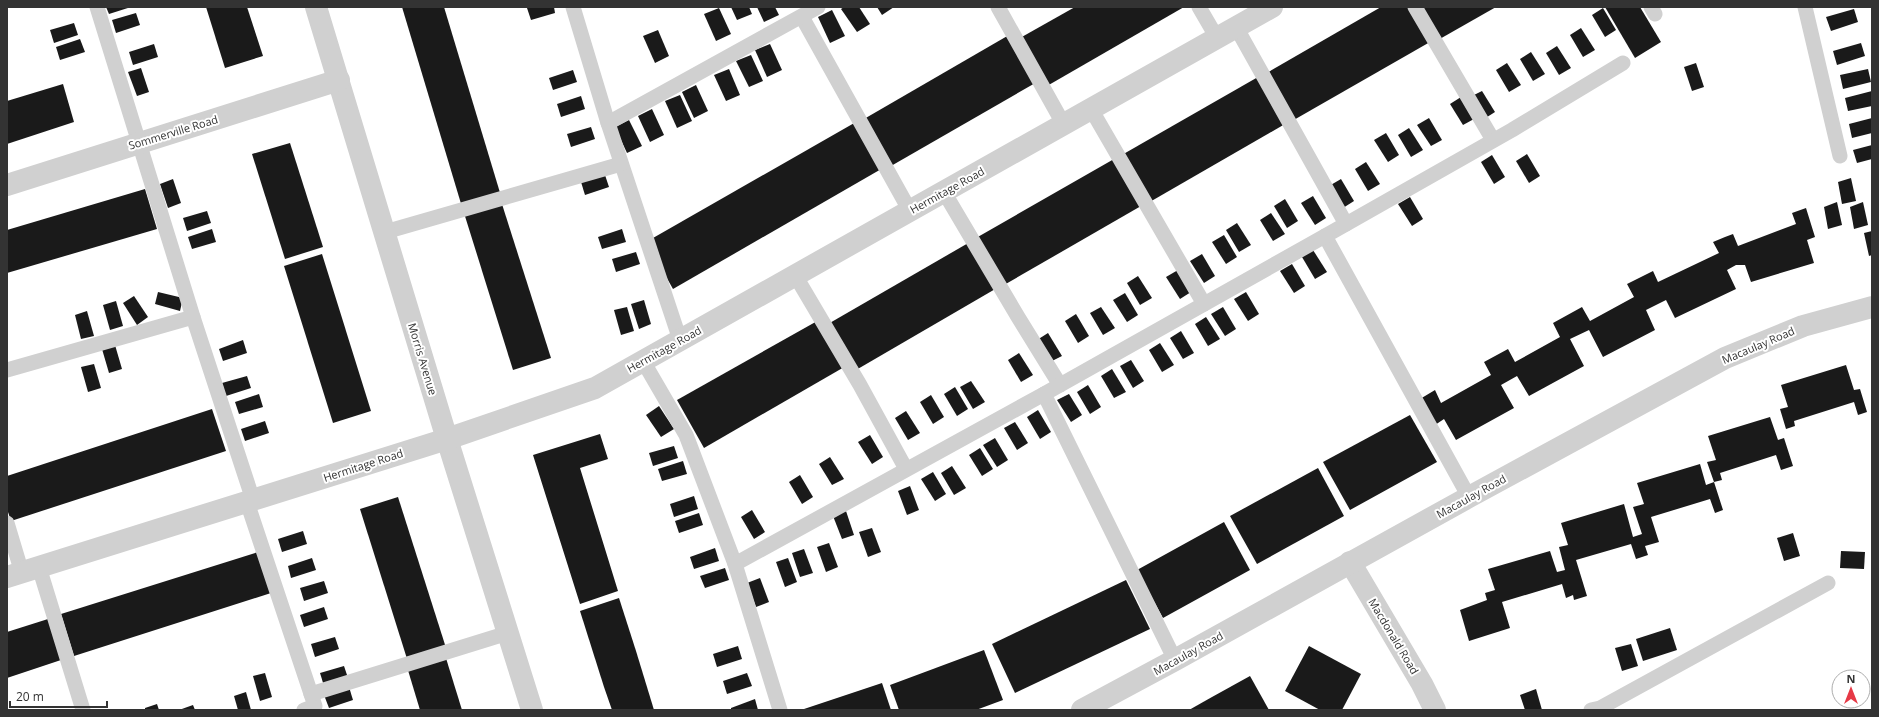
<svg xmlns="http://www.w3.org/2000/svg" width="1879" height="717" viewBox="0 0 1879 717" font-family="'Open Sans',sans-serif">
  <rect width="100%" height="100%" fill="#fff"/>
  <g fill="#1a1a1a">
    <path d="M 106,7 L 131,7 L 109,14 Z"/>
    <path d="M 206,7 L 247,7 L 263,56 L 225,68 Z"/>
    <path d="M 402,7 L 444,7 L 501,196 L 462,207 Z"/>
    <path d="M 529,7 L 554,7 L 555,13 L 531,20 L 527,8 Z"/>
    <path d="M 731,7 L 749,7 L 752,14 L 737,20 Z"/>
    <path d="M 757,7 L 775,7 L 779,15 L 764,22 Z"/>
    <path d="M 844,7 L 859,7 L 870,24 L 857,32 L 841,9 Z"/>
    <path d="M 877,7 L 894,7 L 882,15 Z"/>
    <path d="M 1075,7 L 1184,7 L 1047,86 L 1020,38 Z"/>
    <path d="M 1381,7 L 1409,7 L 1430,42 L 1292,121 L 1265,74 Z"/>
    <path d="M 1419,7 L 1496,7 L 1438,40 Z"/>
    <path d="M 1605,7 L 1640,7 L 1661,42 L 1635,58 Z"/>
    <path d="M 719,8 L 731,34 L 716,41 L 704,14 Z"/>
    <path d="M 1603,8 L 1616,30 L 1605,37 L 1592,15 Z"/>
    <path d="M 1854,9 L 1858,22 L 1831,31 L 1826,17 Z"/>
    <path d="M 832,10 L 845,36 L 830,43 L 818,17 Z"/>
    <path d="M 136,13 L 140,25 L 116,33 L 112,20 Z"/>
    <path d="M 74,23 L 78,35 L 54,43 L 50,30 Z"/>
    <path d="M 1581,28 L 1595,50 L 1583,57 L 1570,35 Z"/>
    <path d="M 658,30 L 669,56 L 655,63 L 643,36 Z"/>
    <path d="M 1009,35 L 1037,82 L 891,166 L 864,119 Z"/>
    <path d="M 80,39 L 85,52 L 60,60 L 56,47 Z"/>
    <path d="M 1861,43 L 1865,56 L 1837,65 L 1833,51 Z"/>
    <path d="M 154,44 L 158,57 L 133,65 L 129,52 Z"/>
    <path d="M 770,44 L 782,70 L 767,77 L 755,50 Z"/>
    <path d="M 1557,46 L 1571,68 L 1559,75 L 1546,53 Z"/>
    <path d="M 1531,52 L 1545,74 L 1533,81 L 1520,59 Z"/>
    <path d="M 751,55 L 763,81 L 749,87 L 736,61 Z"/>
    <path d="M 1507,63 L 1521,85 L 1509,92 L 1496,70 Z"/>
    <path d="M 1696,63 L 1704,87 L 1692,91 L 1684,67 Z"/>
    <path d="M 141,68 L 149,92 L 137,96 L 128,72 Z"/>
    <path d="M 729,69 L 740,95 L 726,101 L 714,75 Z"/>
    <path d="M 1868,69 L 1871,82 L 1843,89 L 1840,75 Z"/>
    <path d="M 573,70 L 577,82 L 553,90 L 549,78 Z"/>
    <path d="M 1258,77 L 1285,124 L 1148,203 L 1120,156 Z"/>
    <path d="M 63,84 L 74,122 L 7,144 L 7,101 Z"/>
    <path d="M 696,85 L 708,111 L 694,118 L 682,92 Z"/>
    <path d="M 1482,91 L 1495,112 L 1484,119 L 1470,97 Z"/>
    <path d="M 1872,91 L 1872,106 L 1848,111 L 1845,98 Z"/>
    <path d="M 680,95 L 692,121 L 677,128 L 665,101 Z"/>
    <path d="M 581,96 L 585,109 L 561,117 L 557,104 Z"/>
    <path d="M 1461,97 L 1474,119 L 1463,125 L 1450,104 Z"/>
    <path d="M 652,109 L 664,135 L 650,142 L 638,116 Z"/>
    <path d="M 1429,118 L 1442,140 L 1431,146 L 1417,125 Z"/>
    <path d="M 1872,118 L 1872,133 L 1852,138 L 1849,124 Z"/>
    <path d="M 629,120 L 642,146 L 627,153 L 615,127 Z"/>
    <path d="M 856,122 L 883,168 L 673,289 L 660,266 L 653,238 Z"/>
    <path d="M 591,127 L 595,139 L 571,147 L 567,134 Z"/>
    <path d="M 1409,128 L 1423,150 L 1411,157 L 1398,135 Z"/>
    <path d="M 1386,133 L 1399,155 L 1388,162 L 1374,140 Z"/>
    <path d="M 290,143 L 323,247 L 285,259 L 252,154 Z"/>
    <path d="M 1872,145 L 1872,159 L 1857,163 L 1853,150 Z"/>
    <path d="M 1527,154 L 1540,176 L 1529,183 L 1516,161 Z"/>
    <path d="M 1492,155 L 1505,177 L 1494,184 L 1481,162 Z"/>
    <path d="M 1114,159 L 1141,206 L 1004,285 L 976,238 Z"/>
    <path d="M 1366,162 L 1380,184 L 1368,191 L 1355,169 Z"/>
    <path d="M 605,175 L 609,187 L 585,195 L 581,182 Z"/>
    <path d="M 1851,178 L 1856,201 L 1842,204 L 1838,182 Z"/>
    <path d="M 173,179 L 181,203 L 168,208 L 160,184 Z"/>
    <path d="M 1341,179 L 1354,201 L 1343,208 L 1329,186 Z"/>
    <path d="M 145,189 L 157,229 L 7,273 L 7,230 Z"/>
    <path d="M 1313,196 L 1326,218 L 1315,225 L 1301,203 Z"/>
    <path d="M 1410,197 L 1423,219 L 1412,226 L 1398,204 Z"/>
    <path d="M 1285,199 L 1298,221 L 1287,228 L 1274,206 Z"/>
    <path d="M 501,201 L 551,358 L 513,370 L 464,213 Z"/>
    <path d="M 1837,202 L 1842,225 L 1828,229 L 1824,207 Z"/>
    <path d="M 1863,202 L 1868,225 L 1854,229 L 1850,207 Z"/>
    <path d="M 1806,208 L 1815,237 L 1807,240 L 1814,263 L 1751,282 L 1745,265 L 1736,265 L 1727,270 L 1736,289 L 1675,318 L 1666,300 L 1646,310 L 1655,330 L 1603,357 L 1589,330 L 1570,339 L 1584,366 L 1529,396 L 1517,376 L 1501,385 L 1514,408 L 1456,440 L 1444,419 L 1435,425 L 1420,399 L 1435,390 L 1441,403 L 1491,375 L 1484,362 L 1508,349 L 1515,362 L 1560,337 L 1553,323 L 1582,307 L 1590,321 L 1634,297 L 1627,284 L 1653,271 L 1658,282 L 1719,253 L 1713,242 L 1725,237 L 1733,234 L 1738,246 L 1796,224 L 1792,213 Z"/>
    <path d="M 207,211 L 211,223 L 187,231 L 183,218 Z"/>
    <path d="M 1271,213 L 1285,234 L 1273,241 L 1260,220 Z"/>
    <path d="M 1237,223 L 1251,245 L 1239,252 L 1226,230 Z"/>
    <path d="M 212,229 L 216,242 L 192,249 L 188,237 Z"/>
    <path d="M 622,229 L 626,242 L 602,249 L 598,237 Z"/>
    <path d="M 1872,231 L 1872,255 L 1869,256 L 1864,233 Z"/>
    <path d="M 1224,235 L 1237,257 L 1226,264 L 1212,242 Z"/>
    <path d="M 970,242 L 997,288 L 856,370 L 828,324 Z"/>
    <path d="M 1313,250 L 1327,272 L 1315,279 L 1302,257 Z"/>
    <path d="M 636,252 L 640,264 L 616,272 L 612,259 Z"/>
    <path d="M 322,254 L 371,411 L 333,423 L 284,266 Z"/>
    <path d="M 1202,254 L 1215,276 L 1204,283 L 1190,261 Z"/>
    <path d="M 1292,264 L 1305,286 L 1294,293 L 1280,271 Z"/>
    <path d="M 1178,270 L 1191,292 L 1180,299 L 1166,277 Z"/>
    <path d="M 1138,276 L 1152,298 L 1140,305 L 1127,283 Z"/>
    <path d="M 158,292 L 183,298 L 180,311 L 155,304 Z"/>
    <path d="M 1246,292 L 1259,314 L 1248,321 L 1234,299 Z"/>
    <path d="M 1125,293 L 1138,315 L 1127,322 L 1113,300 Z"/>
    <path d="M 134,296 L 148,317 L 137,325 L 123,303 Z"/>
    <path d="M 644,300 L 651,324 L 639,329 L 631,304 Z"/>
    <path d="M 116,301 L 123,326 L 110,330 L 103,305 Z"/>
    <path d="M 627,307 L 634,331 L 621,335 L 614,310 Z"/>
    <path d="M 1101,307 L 1115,328 L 1103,335 L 1090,313 Z"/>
    <path d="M 1223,307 L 1236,329 L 1225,336 L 1211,314 Z"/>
    <path d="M 87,311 L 94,336 L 81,339 L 75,315 Z"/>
    <path d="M 1076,314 L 1089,336 L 1078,343 L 1065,321 Z"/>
    <path d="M 1206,317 L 1220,339 L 1208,346 L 1195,324 Z"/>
    <path d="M 819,320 L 846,366 L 704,448 L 677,400 Z"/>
    <path d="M 1181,331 L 1194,353 L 1183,359 L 1170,338 Z"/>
    <path d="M 1048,333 L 1062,356 L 1050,362 L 1037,340 Z"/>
    <path d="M 243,340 L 247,353 L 223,361 L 219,349 Z"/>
    <path d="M 1160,343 L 1174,365 L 1162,372 L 1149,350 Z"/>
    <path d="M 115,345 L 122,369 L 109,373 L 102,349 Z"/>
    <path d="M 1019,353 L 1033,375 L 1021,382 L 1008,360 Z"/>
    <path d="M 1131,360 L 1144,381 L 1133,388 L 1120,366 Z"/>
    <path d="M 94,364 L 101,388 L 88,392 L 81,367 Z"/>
    <path d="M 1846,365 L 1854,390 L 1860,389 L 1867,412 L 1858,415 L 1854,402 L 1794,421 L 1795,426 L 1786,429 L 1780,409 L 1788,407 L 1781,385 Z"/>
    <path d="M 1112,369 L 1126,392 L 1114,398 L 1101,376 Z"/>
    <path d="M 247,376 L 251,388 L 226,396 L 222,383 Z"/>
    <path d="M 971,381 L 985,402 L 973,409 L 960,387 Z"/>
    <path d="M 1088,385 L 1101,407 L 1090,414 L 1077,392 Z"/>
    <path d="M 955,387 L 968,409 L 957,416 L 944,394 Z"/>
    <path d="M 259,394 L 263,407 L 239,414 L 235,402 Z"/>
    <path d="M 1069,394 L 1082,415 L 1071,422 L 1057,400 Z"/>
    <path d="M 931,395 L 944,417 L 933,424 L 920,402 Z"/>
    <path d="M 659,406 L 674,429 L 661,437 L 646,415 Z"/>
    <path d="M 212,409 L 226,451 L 11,521 L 7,509 L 7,476 Z"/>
    <path d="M 1038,410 L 1051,432 L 1040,439 L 1027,417 Z"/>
    <path d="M 906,411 L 920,433 L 908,440 L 895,418 Z"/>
    <path d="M 1410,415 L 1437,462 L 1350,510 L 1323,462 Z"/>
    <path d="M 1770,417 L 1778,440 L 1784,438 L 1793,466 L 1781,470 L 1776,455 L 1720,473 L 1722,480 L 1714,482 L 1707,462 L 1716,460 L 1708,436 Z"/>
    <path d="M 265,421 L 269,433 L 245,441 L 241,429 Z"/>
    <path d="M 1015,422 L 1028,443 L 1017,450 L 1004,428 Z"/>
    <path d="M 600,434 L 608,459 L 580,468 L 618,591 L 580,604 L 533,455 Z"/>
    <path d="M 870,435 L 883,457 L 872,464 L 858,442 Z"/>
    <path d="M 995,438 L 1008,460 L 997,467 L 983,445 Z"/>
    <path d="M 674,446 L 678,458 L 653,466 L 649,453 Z"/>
    <path d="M 980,448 L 993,469 L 982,476 L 969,455 Z"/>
    <path d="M 830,457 L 844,479 L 832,485 L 819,464 Z"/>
    <path d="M 683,461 L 687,474 L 662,481 L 658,469 Z"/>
    <path d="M 1700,464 L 1706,485 L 1714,482 L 1723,510 L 1715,513 L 1710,499 L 1651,517 L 1659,542 L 1645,546 L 1648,555 L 1636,559 L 1631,544 L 1576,560 L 1587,596 L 1574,600 L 1573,595 L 1566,598 L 1562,584 L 1502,602 L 1510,628 L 1469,641 L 1460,610 L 1487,600 L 1485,593 L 1495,590 L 1488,569 L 1550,551 L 1557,572 L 1565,570 L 1559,547 L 1568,545 L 1561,523 L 1624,504 L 1633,537 L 1642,534 L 1633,507 L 1644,504 L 1637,483 Z"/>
    <path d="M 952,466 L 966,488 L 954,495 L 941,473 Z"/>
    <path d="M 1318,468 L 1344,516 L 1257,564 L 1230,516 Z"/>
    <path d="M 933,472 L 946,494 L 935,501 L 921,479 Z"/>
    <path d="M 800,475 L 813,497 L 802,504 L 789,482 Z"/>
    <path d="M 910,486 L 919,510 L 907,515 L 898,491 Z"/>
    <path d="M 694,496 L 698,509 L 674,517 L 670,504 Z"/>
    <path d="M 398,497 L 447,651 L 408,662 L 360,509 Z"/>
    <path d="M 752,510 L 765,532 L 754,539 L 741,517 Z"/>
    <path d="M 846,511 L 854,535 L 842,539 L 833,516 Z"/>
    <path d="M 699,513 L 703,525 L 679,533 L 675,521 Z"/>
    <path d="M 1224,522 L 1250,570 L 1163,618 L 1137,570 Z"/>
    <path d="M 872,528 L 881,552 L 868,557 L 859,532 Z"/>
    <path d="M 303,531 L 307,544 L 282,552 L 278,539 Z"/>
    <path d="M 1793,533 L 1800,556 L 1784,561 L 1777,538 Z"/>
    <path d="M 829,543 L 838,567 L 826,572 L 817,547 Z"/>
    <path d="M 715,548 L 719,561 L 694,569 L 690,557 Z"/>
    <path d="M 804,549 L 813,573 L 800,577 L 792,553 Z"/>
    <path d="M 1841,551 L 1865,552 L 1864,569 L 1840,568 Z"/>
    <path d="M 258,552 L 271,593 L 74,656 L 61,614 Z"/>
    <path d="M 312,558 L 316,570 L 291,578 L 288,566 Z"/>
    <path d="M 788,558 L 797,582 L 785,587 L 776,562 Z"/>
    <path d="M 725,568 L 729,580 L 705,588 L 700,576 Z"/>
    <path d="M 760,578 L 769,602 L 756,607 L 747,583 Z"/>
    <path d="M 1126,580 L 1150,629 L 1015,693 L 992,644 Z"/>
    <path d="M 324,581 L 328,593 L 304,601 L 300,588 Z"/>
    <path d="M 619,598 L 636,651 L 654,710 L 612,710 L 604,687 L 580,611 Z"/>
    <path d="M 324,607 L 328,619 L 304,627 L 300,615 Z"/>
    <path d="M 48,619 L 61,660 L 7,678 L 7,632 Z"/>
    <path d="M 1670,628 L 1677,650 L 1643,661 L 1636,639 Z"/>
    <path d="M 335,637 L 339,649 L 315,657 L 311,644 Z"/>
    <path d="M 1631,644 L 1638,666 L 1622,671 L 1615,648 Z"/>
    <path d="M 738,646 L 742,659 L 717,667 L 713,654 Z"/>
    <path d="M 1309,646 L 1361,674 L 1342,710 L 1320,710 L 1285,691 Z"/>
    <path d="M 984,650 L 1003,700 L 976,710 L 899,710 L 890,685 Z"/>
    <path d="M 445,655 L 462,710 L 420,710 L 407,667 Z"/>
    <path d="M 344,666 L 348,678 L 324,686 L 320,673 Z"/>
    <path d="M 265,673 L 272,697 L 260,701 L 253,676 Z"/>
    <path d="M 747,673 L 752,686 L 727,694 L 723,681 Z"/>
    <path d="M 1250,676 L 1269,710 L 1189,710 L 1212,697 Z"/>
    <path d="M 882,683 L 891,710 L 801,710 Z"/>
    <path d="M 349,687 L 353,700 L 329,708 L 324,695 Z"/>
    <path d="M 1536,689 L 1542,710 L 1525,710 L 1520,695 Z"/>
    <path d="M 246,692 L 251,710 L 238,710 L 234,696 Z"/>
    <path d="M 755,699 L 758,710 L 731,710 L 731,708 Z"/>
    <path d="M 157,704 L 159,710 L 145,710 L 145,708 Z"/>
    <path d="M 193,705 L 195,710 L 179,710 Z"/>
  </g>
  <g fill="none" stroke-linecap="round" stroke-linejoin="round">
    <g stroke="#d0d0d0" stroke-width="15">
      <path d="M 97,7 L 193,317"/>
      <path d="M 573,7 L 608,123 L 680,340"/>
      <path d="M 998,7 L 1064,125"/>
      <path d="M 1199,7 L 1217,38"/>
      <path d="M 1415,7 L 1493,140"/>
      <path d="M 1651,7 L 1655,14"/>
      <path d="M 1805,7 L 1840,156"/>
      <path d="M 802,17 L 910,211"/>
      <path d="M 1236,27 L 1346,224"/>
      <path d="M 1091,109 L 1204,304"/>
      <path d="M 608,123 L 818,7"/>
      <path d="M 944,192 L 1018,317 L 1060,385"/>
      <path d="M 385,232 L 621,164"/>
      <path d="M 795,275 L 860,385 L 906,469"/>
      <path d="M 643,361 L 686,435 L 735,564"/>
      <path d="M 7,370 L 193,317 L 253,500"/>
      <path d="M 1469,497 L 1325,236 L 1512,130 L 1623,63"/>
      <path d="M 247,502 L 315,706 L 304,710"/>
      <path d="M 7,523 L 22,573"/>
      <path d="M 39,567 L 83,710"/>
      <path d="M 1175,660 L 1044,394 L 1325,236"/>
      <path d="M 311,694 L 508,633"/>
      <path d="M 780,710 L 735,564 L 1044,394"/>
      <path d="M 1591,710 L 1600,708 L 1828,583"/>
    </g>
    <g stroke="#d0d0d0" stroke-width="22">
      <path d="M 316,7 L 447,439 L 532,710"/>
      <path d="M 7,185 L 339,80"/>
      <path d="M 1350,562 L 1422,684 L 1435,710"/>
      <path d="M 7,577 L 447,439 L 595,388 L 1272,7"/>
      <path d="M 1082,710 L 1175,660 L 1469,497 L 1725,358 L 1803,326 L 1872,307"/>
    </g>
  </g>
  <g text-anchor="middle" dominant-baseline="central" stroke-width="4" stroke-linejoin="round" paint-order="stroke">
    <g font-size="11" fill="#333" stroke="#fff">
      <text transform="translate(173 132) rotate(-17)">Sommerville Road</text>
      <text transform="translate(947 190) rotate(-29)">Hermitage Road</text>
      <text transform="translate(1758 345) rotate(-23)">Macaulay Road</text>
      <text transform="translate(664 349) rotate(-29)">Hermitage Road</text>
      <text transform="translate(423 359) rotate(73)">Morris Avenue</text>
      <text transform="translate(363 465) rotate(-18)">Hermitage Road</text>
      <text transform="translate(1471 496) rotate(-29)">Macaulay Road</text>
      <text transform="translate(1394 636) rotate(59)">Macdonald Road</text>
      <text transform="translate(1188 653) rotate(-29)">Macaulay Road</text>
    </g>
  </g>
  <rect width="1879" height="717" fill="none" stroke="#333333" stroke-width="16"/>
  <g transform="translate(1851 689)"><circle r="19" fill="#ffffff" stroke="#adadad"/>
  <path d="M0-3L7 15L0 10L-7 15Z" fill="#e63946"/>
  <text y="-6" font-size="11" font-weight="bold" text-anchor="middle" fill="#333333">N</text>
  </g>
  <path d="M10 701v6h97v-6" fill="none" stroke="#333333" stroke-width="2"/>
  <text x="16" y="701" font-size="12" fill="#333333" stroke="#ffffff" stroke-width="3" paint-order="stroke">20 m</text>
</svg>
